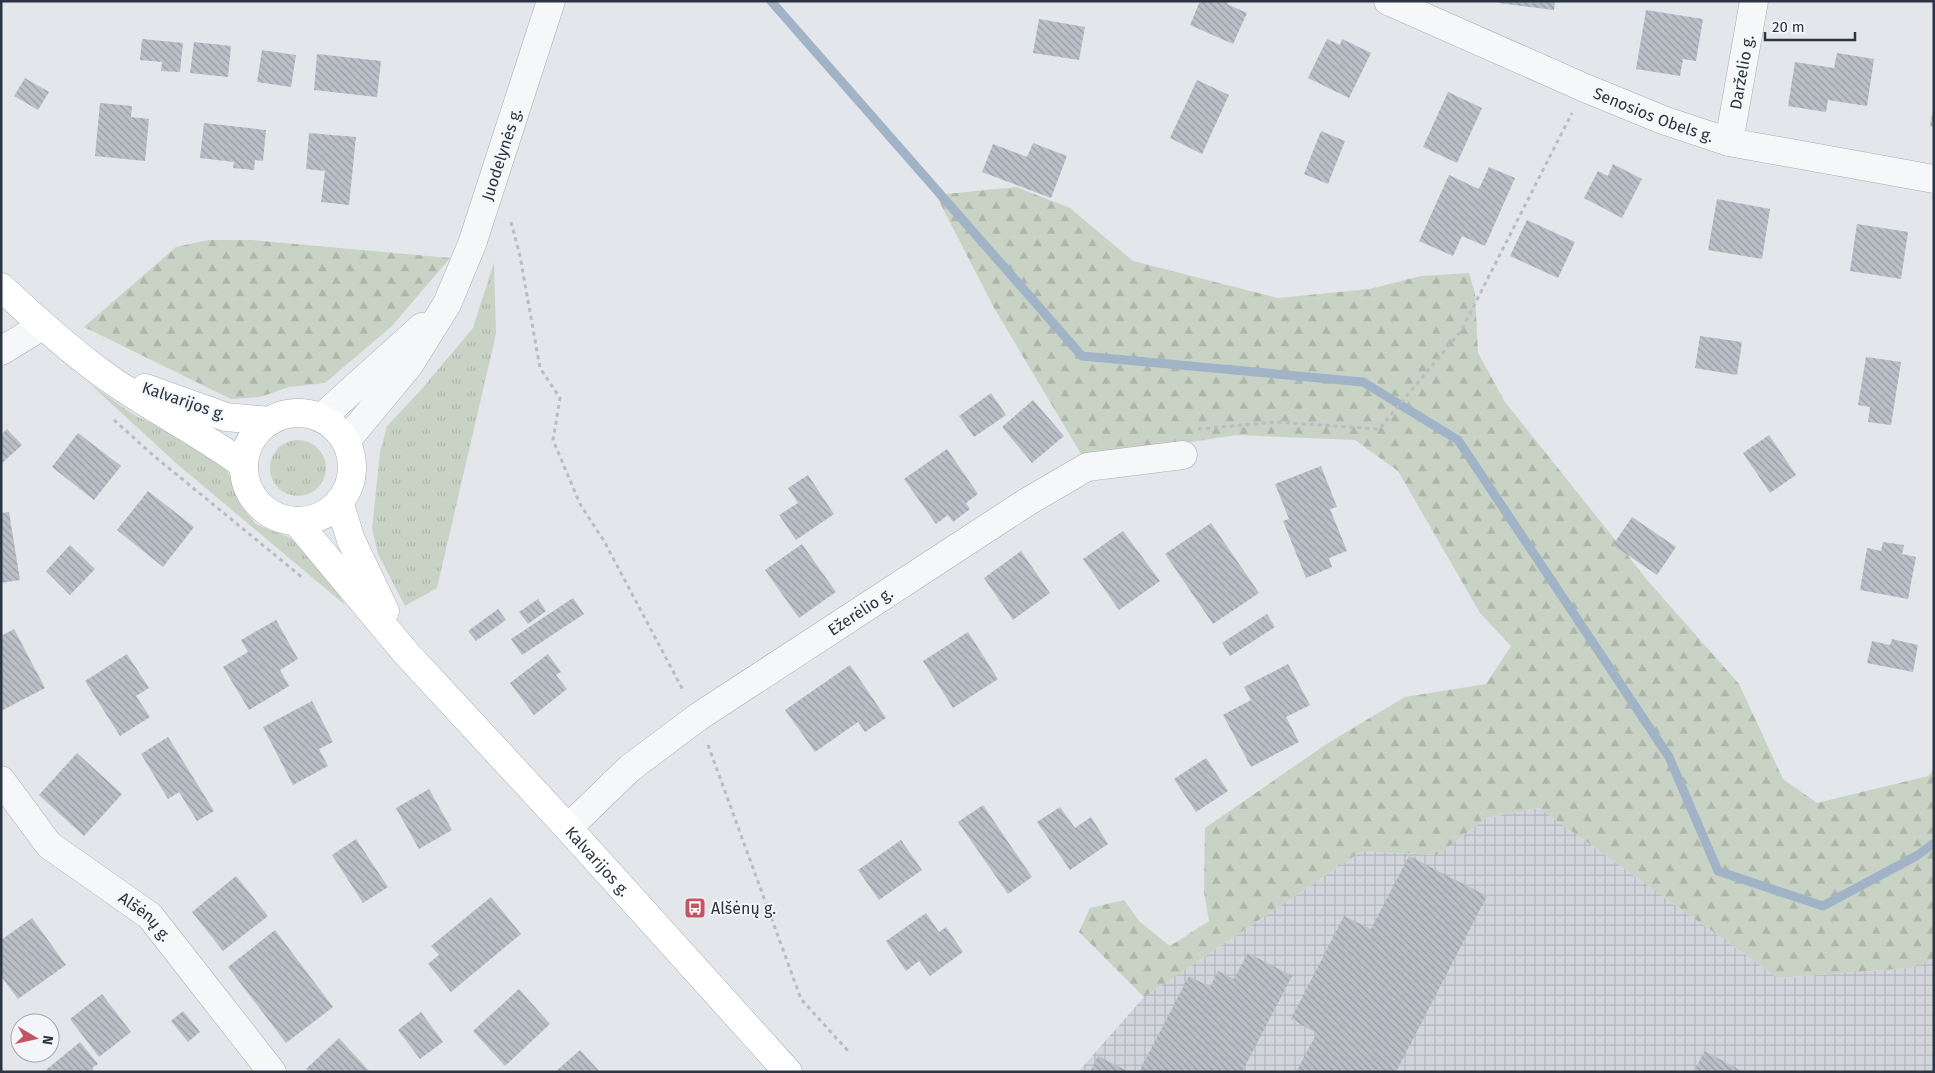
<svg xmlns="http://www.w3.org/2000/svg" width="1935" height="1073" viewBox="0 0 1935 1073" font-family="'Fira Sans',sans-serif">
  <defs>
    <pattern id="industrial-grid" width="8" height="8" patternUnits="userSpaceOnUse" patternTransform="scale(1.25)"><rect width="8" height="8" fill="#d2d5dc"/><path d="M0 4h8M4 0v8" fill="none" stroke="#b4b7be"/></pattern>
    <pattern id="grass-tufts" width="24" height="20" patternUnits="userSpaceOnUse" patternTransform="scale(1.25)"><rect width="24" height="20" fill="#c9d3c5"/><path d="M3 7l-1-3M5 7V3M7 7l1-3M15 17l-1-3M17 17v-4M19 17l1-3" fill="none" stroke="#adb6aa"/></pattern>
    <pattern id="forest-firs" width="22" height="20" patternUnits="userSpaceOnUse" patternTransform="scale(1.25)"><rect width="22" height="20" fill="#c9d3c5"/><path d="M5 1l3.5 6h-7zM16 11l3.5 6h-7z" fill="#adb6aa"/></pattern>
    <pattern id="building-back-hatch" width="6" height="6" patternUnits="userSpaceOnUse" patternTransform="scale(1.25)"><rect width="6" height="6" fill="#bbbfc7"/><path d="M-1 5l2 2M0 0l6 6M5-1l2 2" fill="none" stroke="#989ca3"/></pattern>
  </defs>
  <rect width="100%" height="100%" fill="#e3e6ea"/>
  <path fill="url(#industrial-grid)" d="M 1539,808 L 1778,978 L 1909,968 L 1934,959 L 1934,1072 L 1078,1072 L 1144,997 L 1362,851 L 1438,855 L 1486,818 Z"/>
  <g fill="url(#grass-tufts)">
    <path d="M 494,262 L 496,334 L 437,588 L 405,606 L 378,554 L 372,529 L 380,452 L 387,426 L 420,391 L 473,328 Z"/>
    <path d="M 90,384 L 134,415 L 193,443 L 221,462 L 231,478 L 241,506 L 256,524 L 303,543 L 331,581 L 345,605 L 176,463 Z"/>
    <circle cx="298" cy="468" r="28"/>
  </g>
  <g fill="url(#forest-firs)">
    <path d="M 1016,187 L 1070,208 L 1133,261 L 1278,298 L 1369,289 L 1421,276 L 1469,273 L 1475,293 L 1478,353 L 1505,402 L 1648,581 L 1739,684 L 1783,779 L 1817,803 L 1928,776 L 1934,769 L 1934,959 L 1910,968 L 1778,978 L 1539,808 L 1486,818 L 1438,855 L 1362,851 L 1144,997 L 1079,932 L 1090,908 L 1124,900 L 1140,922 L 1170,946 L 1209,921 L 1204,892 L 1205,828 L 1328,743 L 1405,697 L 1486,684 L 1511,646 L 1480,613 L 1398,471 L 1355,440 L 1236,435 L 1084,459 L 993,306 L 936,195 Z"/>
    <path d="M 209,240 L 252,240 L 450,258 L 392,326 L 325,383 L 289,387 L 260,397 L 231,399 L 84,327 L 176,247 Z"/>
  </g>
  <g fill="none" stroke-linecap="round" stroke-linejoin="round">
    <path stroke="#a1b3c7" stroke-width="9" d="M 771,1 L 1082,356 L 1363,382 L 1458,440 L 1669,757 L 1718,871 L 1823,906 L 1918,855 L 1934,843"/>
  </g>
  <g fill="url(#building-back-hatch)">
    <path d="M 1200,1 L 1228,1 L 1227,4 L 1247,13 L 1233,44 L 1190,25 Z"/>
    <path d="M 1499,1 L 1555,1 L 1554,10 L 1499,3 Z"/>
    <path d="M 1646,10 L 1703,19 L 1696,61 L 1683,59 L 1680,76 L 1636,69 Z"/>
    <path d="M 1039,19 L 1085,27 L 1079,60 L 1033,53 Z"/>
    <path d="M 142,39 L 183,43 L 180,72 L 161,71 L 162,62 L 140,60 Z"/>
    <path d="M 1327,39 L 1340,45 L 1342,39 L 1371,53 L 1349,98 L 1308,78 Z"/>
    <path d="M 194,42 L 231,46 L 228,77 L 190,73 Z"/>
    <path d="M 262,50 L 296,55 L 291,87 L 257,82 Z"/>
    <path d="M 1837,53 L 1874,59 L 1867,106 L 1828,100 L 1826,112 L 1788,106 L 1795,62 L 1834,68 Z"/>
    <path d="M 317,54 L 381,61 L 377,97 L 314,90 Z"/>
    <path d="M 25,78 L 49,92 L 38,110 L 14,96 Z"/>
    <path d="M 1197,80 L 1229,95 L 1202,154 L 1170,138 Z"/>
    <path d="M 1448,92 L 1482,108 L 1457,163 L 1423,147 Z"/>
    <path d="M 100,103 L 132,106 L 131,117 L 149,119 L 145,161 L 95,156 Z"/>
    <path d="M 1933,110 L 1934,110 L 1934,127 L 1930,126 Z"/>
    <path d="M 204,123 L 266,130 L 263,161 L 255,160 L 254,170 L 233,168 L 234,162 L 200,158 Z"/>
    <path d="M 1321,131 L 1345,141 L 1328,184 L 1304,174 Z"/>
    <path d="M 309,133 L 356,137 L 349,205 L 321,202 L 325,171 L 306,169 Z"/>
    <path d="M 1033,143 L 1067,156 L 1051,198 L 982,172 L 993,144 L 1027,157 Z"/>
    <path d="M 1613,164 L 1642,179 L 1622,218 L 1584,198 L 1598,171 L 1608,176 Z"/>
    <path d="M 1489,167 L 1515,178 L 1485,246 L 1462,236 L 1453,256 L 1419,241 L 1449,175 L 1479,189 Z"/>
    <path d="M 1717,199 L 1770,209 L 1762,259 L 1708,250 Z"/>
    <path d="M 1527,220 L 1575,242 L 1558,278 L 1510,256 Z"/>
    <path d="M 1857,224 L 1908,232 L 1901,279 L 1850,271 Z"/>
    <path d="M 1700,336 L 1742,342 L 1737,375 L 1695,368 Z"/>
    <path d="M 1866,357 L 1901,362 L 1891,425 L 1868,422 L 1870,407 L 1858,405 Z"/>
    <path d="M 991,393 L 1006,415 L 974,437 L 959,416 Z"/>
    <path d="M 1033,400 L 1064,436 L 1032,463 L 1002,427 Z"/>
    <path d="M 7,429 L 22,445 L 1,464 L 1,435 Z"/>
    <path d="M 78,433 L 121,466 L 94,500 L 52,467 Z"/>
    <path d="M 1769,435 L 1796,475 L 1770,493 L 1743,453 Z"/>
    <path d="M 947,449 L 978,494 L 966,503 L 970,509 L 953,522 L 948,515 L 936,524 L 904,479 Z"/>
    <path d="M 1321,466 L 1337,507 L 1330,509 L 1347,551 L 1329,558 L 1332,567 L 1306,578 L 1283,521 L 1289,519 L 1275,484 Z"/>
    <path d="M 808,475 L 834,514 L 796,540 L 779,515 L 798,503 L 788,488 Z"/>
    <path d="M 148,491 L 194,527 L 163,567 L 117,530 Z"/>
    <path d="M 9,512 L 20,580 L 1,583 L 1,513 Z"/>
    <path d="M 1632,517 L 1676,547 L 1657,575 L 1613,545 Z"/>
    <path d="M 1211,523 L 1259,593 L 1213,624 L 1165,554 Z"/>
    <path d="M 1123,531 L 1160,581 L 1119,610 L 1083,559 Z"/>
    <path d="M 1883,542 L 1904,545 L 1902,554 L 1916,557 L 1908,599 L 1860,590 L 1867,548 L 1881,551 Z"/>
    <path d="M 802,544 L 836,592 L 799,618 L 765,570 Z"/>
    <path d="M 70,545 L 95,569 L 70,595 L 46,571 Z"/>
    <path d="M 1021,551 L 1050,593 L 1013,620 L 984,578 Z"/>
    <path d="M 573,598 L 584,614 L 522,655 L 511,639 Z"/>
    <path d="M 538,599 L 546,611 L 528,624 L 519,612 Z"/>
    <path d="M 498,609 L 506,620 L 476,641 L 468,631 Z"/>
    <path d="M 1267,614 L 1275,627 L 1230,656 L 1222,643 Z"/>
    <path d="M 276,620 L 298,659 L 280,670 L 289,686 L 249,710 L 223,667 L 248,652 L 241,640 Z"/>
    <path d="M 14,629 L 45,688 L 1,711 L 1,636 Z"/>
    <path d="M 968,632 L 998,679 L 953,708 L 923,661 Z"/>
    <path d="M 1892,639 L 1918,645 L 1913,672 L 1867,663 L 1872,641 L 1890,645 Z"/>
    <path d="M 127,654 L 149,688 L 136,696 L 150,717 L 120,736 L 85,681 Z"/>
    <path d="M 548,654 L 561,672 L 556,675 L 567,689 L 534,715 L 510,683 Z"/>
    <path d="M 1288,664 L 1310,705 L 1286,717 L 1299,742 L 1251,767 L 1223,715 L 1251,700 L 1244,687 Z"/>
    <path d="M 850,665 L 886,718 L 865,732 L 858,722 L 815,752 L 785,710 Z"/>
    <path d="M 312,701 L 333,742 L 319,749 L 328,766 L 293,785 L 263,727 Z"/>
    <path d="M 168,737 L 214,811 L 197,821 L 179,792 L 168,799 L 141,754 Z"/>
    <path d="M 77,753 L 122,794 L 84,836 L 39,795 Z"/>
    <path d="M 1206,758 L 1228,791 L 1196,812 L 1174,779 Z"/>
    <path d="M 429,789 L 452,830 L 419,849 L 396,808 Z"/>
    <path d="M 983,805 L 1032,877 L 1008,894 L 958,822 Z"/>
    <path d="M 1060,807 L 1075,828 L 1091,817 L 1108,844 L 1070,870 L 1037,822 Z"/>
    <path d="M 356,839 L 388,887 L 363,903 L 332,855 Z"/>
    <path d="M 901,840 L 922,870 L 879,900 L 858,870 Z"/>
    <path d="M 1409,856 L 1487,896 L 1396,1072 L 1296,1072 L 1317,1033 L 1291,1019 L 1344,916 L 1371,929 Z"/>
    <path d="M 236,876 L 268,916 L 223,951 L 192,912 Z"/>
    <path d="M 491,897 L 521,934 L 451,992 L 428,964 L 439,955 L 431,946 Z"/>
    <path d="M 926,913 L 939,932 L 946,927 L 963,952 L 930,976 L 919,961 L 906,971 L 886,941 Z"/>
    <path d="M 32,918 L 66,965 L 18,999 L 1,976 L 1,940 Z"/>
    <path d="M 275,930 L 333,1007 L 286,1043 L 228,967 Z"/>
    <path d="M 1248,953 L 1292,976 L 1242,1072 L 1139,1072 L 1189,976 L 1210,987 L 1218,971 L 1234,979 Z"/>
    <path d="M 519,989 L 550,1024 L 505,1066 L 473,1031 Z"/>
    <path d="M 102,994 L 131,1032 L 99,1057 L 70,1019 Z"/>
    <path d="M 183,1011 L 200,1032 L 188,1042 L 171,1021 Z"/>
    <path d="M 421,1012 L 443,1042 L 420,1059 L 398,1030 Z"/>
    <path d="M 339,1038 L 370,1072 L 308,1072 L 306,1069 Z"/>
    <path d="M 80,1042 L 98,1064 L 92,1068 L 95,1072 L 47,1072 L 46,1070 Z"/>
    <path d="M 580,1050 L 600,1072 L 555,1072 Z"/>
    <path d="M 1705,1051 L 1743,1072 L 1693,1072 Z"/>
    <path d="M 1098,1056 L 1129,1072 L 1090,1072 Z"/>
  </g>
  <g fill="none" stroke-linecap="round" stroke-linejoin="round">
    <g stroke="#a8adb4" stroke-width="29">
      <g id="minor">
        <path id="s1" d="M 1388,1 L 1585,88 L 1663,120 L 1729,142 L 1934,179"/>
        <path id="s2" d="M 1729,142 L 1754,1"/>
        <path d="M 1,351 L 42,326"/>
        <path d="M 321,418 L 422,327"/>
        <path id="s3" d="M 346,441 L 409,365 L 447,304 L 472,244 L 551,1"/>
        <path id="s4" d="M 1,780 L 49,845 L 150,916 L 272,1072"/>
        <path id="s5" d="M 568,828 L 630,768 L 698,717 L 1027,502 L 1087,467 L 1183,455"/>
      </g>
    </g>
    <g stroke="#a8adb4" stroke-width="29">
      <g id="secondary">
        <path d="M 1,287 C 33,317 65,346 100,372 C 146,406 198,431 244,465"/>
        <path d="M 145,388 L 226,417 L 270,421"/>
        <circle cx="298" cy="467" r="54"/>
        <path d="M 339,502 L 351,540 L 385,611"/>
        <path id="s6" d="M 296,521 L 406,653 L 568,828 L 788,1072"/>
      </g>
    </g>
    <g stroke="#b9bcc2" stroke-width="3" stroke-dasharray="4 4" stroke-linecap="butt">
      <path d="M 511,222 L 520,256 L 540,368 L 560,398 L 553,440 L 580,504 L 604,541 L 684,692"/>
      <path d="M 114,420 L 154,456 L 303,578"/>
      <path d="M 1198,429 L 1276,422 L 1379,429 L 1461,331 L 1572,113"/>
      <path d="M 708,745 L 801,999 L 849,1052"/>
    </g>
    <use href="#minor" stroke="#f6f7f9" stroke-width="28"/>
    <use href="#secondary" stroke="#fff" stroke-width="28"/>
  </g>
  <defs>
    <g id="bus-square" transform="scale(1.125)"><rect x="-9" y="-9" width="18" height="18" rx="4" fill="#c45463" stroke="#f3f5f8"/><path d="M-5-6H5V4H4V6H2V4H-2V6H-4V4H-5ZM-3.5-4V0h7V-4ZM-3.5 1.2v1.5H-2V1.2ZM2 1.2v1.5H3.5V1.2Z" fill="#fff"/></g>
  </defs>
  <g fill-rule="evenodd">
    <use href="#bus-square" x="695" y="908"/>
  </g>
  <g text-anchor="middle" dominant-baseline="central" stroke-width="4" stroke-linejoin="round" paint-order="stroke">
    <g font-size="16" fill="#2c3441" stroke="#f3f5f8">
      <text stroke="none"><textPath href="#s2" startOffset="71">Darželio g.</textPath></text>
      <text stroke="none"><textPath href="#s1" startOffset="289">Senosios Obels g.</textPath></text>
      <text stroke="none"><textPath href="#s3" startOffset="330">Juodelynės g.</textPath></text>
      <text transform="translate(184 401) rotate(19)">Kalvarijos g.</text>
      <text stroke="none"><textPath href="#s5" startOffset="365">Ežerėlio g.</textPath></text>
      <text stroke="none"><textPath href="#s6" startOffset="455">Kalvarijos g.</textPath></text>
      <text stroke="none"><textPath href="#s4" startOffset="201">Alšėnų g.</textPath></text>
    </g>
    <g font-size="16" fill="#2c3441" stroke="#f3f5f8" text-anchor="start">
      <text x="711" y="908">Alšėnų g.</text>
    </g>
  </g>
  <rect width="1935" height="1073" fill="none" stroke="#2c3441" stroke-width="5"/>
  <g transform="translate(35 1038) rotate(99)"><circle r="24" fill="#f3f5f8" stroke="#a3a8af"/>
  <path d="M0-4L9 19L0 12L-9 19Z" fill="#c45463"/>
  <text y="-8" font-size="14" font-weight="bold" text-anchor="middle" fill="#2c3441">N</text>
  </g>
  <path d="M1765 32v8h90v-8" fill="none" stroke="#2c3441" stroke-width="2.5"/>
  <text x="1772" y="32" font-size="15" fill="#2c3441" stroke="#f3f5f8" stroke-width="4" paint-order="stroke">20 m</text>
</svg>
